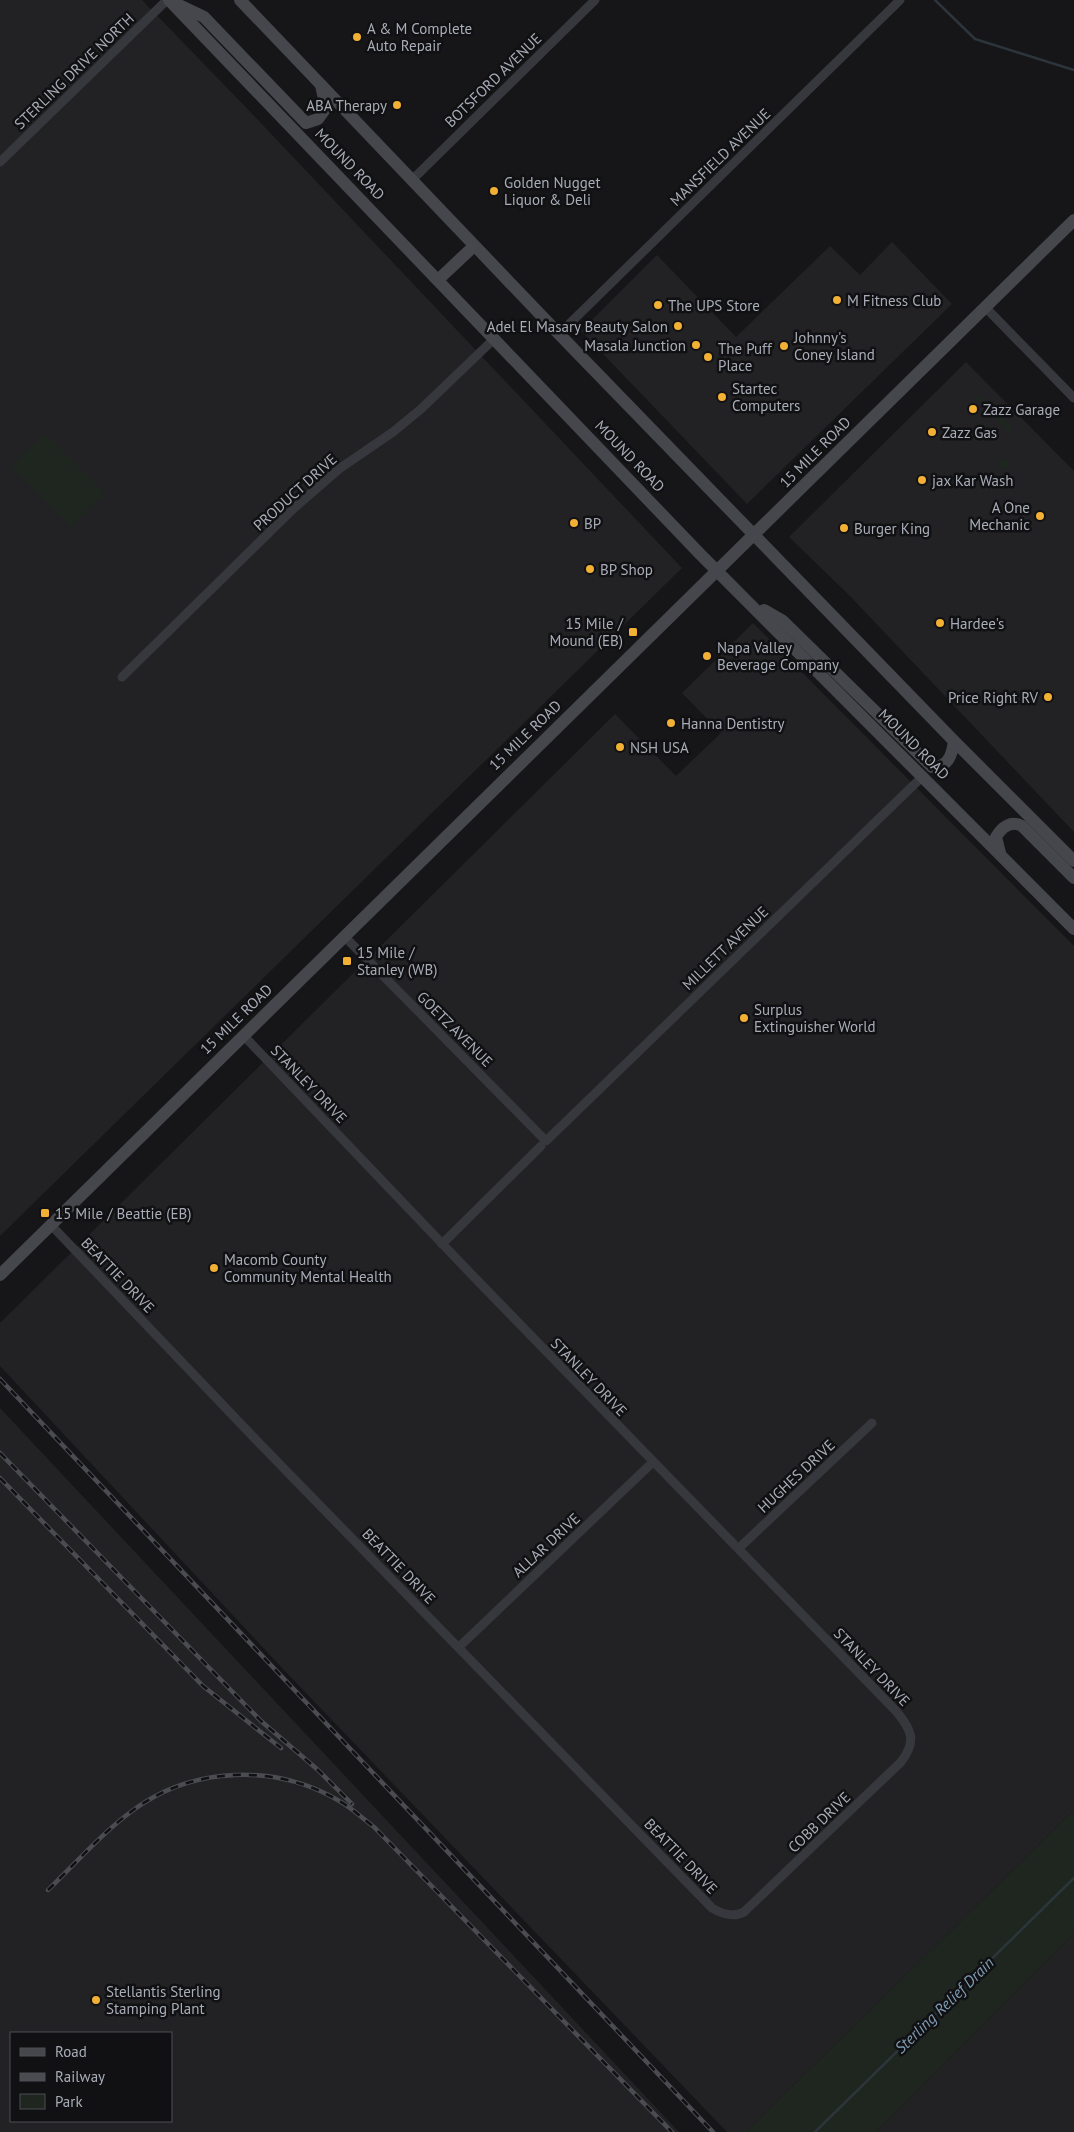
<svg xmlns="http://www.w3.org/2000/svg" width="1074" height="2132" viewBox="0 0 1074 2132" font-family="'PT Sans',sans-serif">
  <rect width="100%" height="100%" fill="#161618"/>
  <g fill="#222225" fill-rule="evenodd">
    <path d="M 0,0 L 142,0 L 260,122 L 682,568 L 0,1236 Z"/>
    <path d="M 892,242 L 952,304 L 747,504 L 581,331 L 657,255 L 736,337 L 830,246 L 860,275 Z"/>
    <path d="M 966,362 L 1074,471 L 1074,832 L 849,595 L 789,537 Z"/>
    <path d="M 753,623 L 1074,946 L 1074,1810 L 746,2132 L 727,2132 L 283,1669 L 0,1366 L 0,1323 L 615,714 L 676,776 L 721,733 L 682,693 Z"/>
    <path d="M 0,1408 L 679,2132 L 0,2132 ZM 11,2033 L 171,2033 L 171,2121 L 11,2121 Z"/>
    <path d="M 1074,1933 L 1074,2132 L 876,2132 Z"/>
  </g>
  <g fill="#1e261f">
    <path d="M 979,395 L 1012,427 L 1009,431 L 1007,431 L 976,398 Z"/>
    <path d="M 45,433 L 105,494 L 71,527 L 11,466 Z"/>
    <circle cx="1002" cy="464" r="5.5"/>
    <path d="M 1074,1810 L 1074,1933 L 876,2132 L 746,2132 Z"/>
  </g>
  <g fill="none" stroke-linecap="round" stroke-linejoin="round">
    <g stroke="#2c353c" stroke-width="2.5">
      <path d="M 935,0 L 975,39 L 1074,70"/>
      <path d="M 815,2132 L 1074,1878"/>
    </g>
    <g stroke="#37383d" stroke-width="9">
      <path d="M 0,162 L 167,0"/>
      <path d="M 411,181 L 595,0"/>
      <path d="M 986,308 L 1074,398"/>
      <path d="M 559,334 L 900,0"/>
      <path d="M 122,677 L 292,510 L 339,469 L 393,432 L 421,409 L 495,338"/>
      <path d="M 344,936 L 546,1141 L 923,776"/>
      <path d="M 50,1224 L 263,1447 L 712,1908 C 722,1914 733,1918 744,1912 L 901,1762 C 917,1741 912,1730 896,1711 L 474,1277 L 243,1035"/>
      <path d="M 442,1244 L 541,1146"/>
      <path d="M 739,1548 L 872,1423"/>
      <path d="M 459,1647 L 653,1462"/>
    </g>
    <g stroke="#45474d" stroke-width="12">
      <path d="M 169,0 L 700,554 L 1074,929"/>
      <path d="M 240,0 L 559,334 L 954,741 L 1074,861"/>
      <path d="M 179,5 L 204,17 L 306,123 L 318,119 L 326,108 L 321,85"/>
      <path d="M 439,279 L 474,246"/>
      <path d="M 764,610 L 783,621 L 932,767 C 948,768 952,755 954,741"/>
      <path d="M 1000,853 L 996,837 C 1002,827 1011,820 1022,826 L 1074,878"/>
      <path d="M 0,1275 L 1074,220"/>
    </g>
    <g stroke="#4a4c52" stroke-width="4.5">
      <g id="rail">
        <path d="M 0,1379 L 713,2132"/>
        <path d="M 0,1453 L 261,1721 L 318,1770 L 352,1804"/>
        <path d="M 0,1478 L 203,1686 L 281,1748"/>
        <path d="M 48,1890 C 75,1864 102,1833 132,1811 C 192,1766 277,1763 341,1802 C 353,1809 363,1819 374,1827 L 672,2132"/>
      </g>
    </g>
    <use href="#rail" stroke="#111113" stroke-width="2.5" stroke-dasharray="8" stroke-linecap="butt"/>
  </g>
  <g fill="#f2b134" stroke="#111113" stroke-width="2">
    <circle cx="357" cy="37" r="5"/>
    <circle cx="397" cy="105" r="5"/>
    <circle cx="494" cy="191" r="5"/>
    <circle cx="837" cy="300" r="5"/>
    <circle cx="658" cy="305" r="5"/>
    <circle cx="678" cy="326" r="5"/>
    <circle cx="696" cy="345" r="5"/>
    <circle cx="784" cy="346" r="5"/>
    <circle cx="708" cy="357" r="5"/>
    <circle cx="722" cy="397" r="5"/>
    <circle cx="973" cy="409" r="5"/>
    <circle cx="932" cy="432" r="5"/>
    <circle cx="922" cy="480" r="5"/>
    <circle cx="1040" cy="516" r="5"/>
    <circle cx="574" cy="523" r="5"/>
    <circle cx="844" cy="528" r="5"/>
    <circle cx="590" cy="569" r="5"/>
    <circle cx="940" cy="623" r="5"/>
    <rect x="628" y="627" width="10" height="10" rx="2.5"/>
    <circle cx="707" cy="656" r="5"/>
    <circle cx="1048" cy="697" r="5"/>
    <circle cx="671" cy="723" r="5"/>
    <circle cx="620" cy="747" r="5"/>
    <rect x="342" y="956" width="10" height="10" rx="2.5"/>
    <circle cx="744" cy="1018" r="5"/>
    <rect x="40" y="1208" width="10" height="10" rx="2.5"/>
    <circle cx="214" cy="1268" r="5"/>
    <circle cx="96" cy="2000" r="5"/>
  </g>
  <g text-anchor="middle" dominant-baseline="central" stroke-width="5" stroke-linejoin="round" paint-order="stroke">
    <g font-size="15" fill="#a8adb8" stroke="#111113" text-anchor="start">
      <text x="367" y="28">A &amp; M Complete<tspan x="367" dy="17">Auto Repair</tspan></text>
      <text x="387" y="105" text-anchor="end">ABA Therapy</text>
      <text x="504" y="182">Golden Nugget<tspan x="504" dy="17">Liquor &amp; Deli</tspan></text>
      <text x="847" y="300">M Fitness Club</text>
      <text x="668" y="305">The UPS Store</text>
      <text x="668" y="326" text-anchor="end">Adel El Masary Beauty Salon</text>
      <text x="794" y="337">Johnny's<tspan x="794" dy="17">Coney Island</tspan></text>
      <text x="686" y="345" text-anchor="end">Masala Junction</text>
      <text x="718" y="348">The Puff<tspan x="718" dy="17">Place</tspan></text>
      <text x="732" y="388">Startec<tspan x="732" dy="17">Computers</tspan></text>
      <text x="983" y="409">Zazz Garage</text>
      <text x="942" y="432">Zazz Gas</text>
      <text x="932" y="480">jax Kar Wash</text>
      <text x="1030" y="507" text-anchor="end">A One<tspan x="1030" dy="17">Mechanic</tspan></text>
      <text x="584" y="523">BP</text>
      <text x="854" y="528">Burger King</text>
      <text x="600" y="569">BP Shop</text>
      <text x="623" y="623" text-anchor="end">15 Mile /<tspan x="623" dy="17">Mound (EB)</tspan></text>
      <text x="950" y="623">Hardee's</text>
      <text x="717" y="647">Napa Valley<tspan x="717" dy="17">Beverage Company</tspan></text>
      <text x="1038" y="697" text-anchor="end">Price Right RV</text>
      <text x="681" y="723">Hanna Dentistry</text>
      <text x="630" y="747">NSH USA</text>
      <text x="357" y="952">15 Mile /<tspan x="357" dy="17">Stanley (WB)</tspan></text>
      <text x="754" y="1009">Surplus<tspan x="754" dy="17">Extinguisher World</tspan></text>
      <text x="55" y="1213">15 Mile / Beattie (EB)</text>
      <text x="224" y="1259">Macomb County<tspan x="224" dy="17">Community Mental Health</tspan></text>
      <text x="106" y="1991">Stellantis Sterling<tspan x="106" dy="17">Stamping Plant</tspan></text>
    </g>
    <g font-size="15" fill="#a8adb8" stroke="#111113">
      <text transform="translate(74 71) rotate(-44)">STERLING DRIVE NORTH</text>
      <text transform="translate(493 80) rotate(-44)">BOTSFORD AVENUE</text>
      <text transform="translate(720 157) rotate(-44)">MANSFIELD AVENUE</text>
      <text transform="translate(350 164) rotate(46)">MOUND ROAD</text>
      <text transform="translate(815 452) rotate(-45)">15 MILE ROAD</text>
      <text transform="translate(630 456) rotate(46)">MOUND ROAD</text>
      <text transform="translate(295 492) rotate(-42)">PRODUCT DRIVE</text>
      <text transform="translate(525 735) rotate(-44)">15 MILE ROAD</text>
      <text transform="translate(914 744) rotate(45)">MOUND ROAD</text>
      <text transform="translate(725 948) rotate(-44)">MILLETT AVENUE</text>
      <text transform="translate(236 1019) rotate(-44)">15 MILE ROAD</text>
      <text transform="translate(455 1029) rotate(45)">GOETZ AVENUE</text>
      <text transform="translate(309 1084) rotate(46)">STANLEY DRIVE</text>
      <text transform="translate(118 1275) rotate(46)">BEATTIE DRIVE</text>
      <text transform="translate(589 1377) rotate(46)">STANLEY DRIVE</text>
      <text transform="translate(796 1476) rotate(-43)">HUGHES DRIVE</text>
      <text transform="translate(546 1545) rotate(-43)">ALLAR DRIVE</text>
      <text transform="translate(399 1566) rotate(46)">BEATTIE DRIVE</text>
      <text transform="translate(872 1667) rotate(46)">STANLEY DRIVE</text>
      <text transform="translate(819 1822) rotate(-44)">COBB DRIVE</text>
      <text transform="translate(681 1856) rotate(46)">BEATTIE DRIVE</text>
    </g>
    <g font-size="16" font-style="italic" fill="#7f9bb3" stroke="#111113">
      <text transform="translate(944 2005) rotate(-44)">Sterling Relief Drain</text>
    </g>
  </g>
  <rect x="10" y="2032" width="162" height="90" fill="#111113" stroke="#4d4f55"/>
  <rect x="20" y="2048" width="25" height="8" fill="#45474d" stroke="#4d4f55"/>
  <text x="55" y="2057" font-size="15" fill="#a8adb8">Road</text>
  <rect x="20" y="2073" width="25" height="8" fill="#4a4c52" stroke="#4d4f55"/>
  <text x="55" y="2082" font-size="15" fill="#a8adb8">Railway</text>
  <rect x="20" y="2094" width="25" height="15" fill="#1e261f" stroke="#4d4f55"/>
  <text x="55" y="2107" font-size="15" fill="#a8adb8">Park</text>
</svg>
